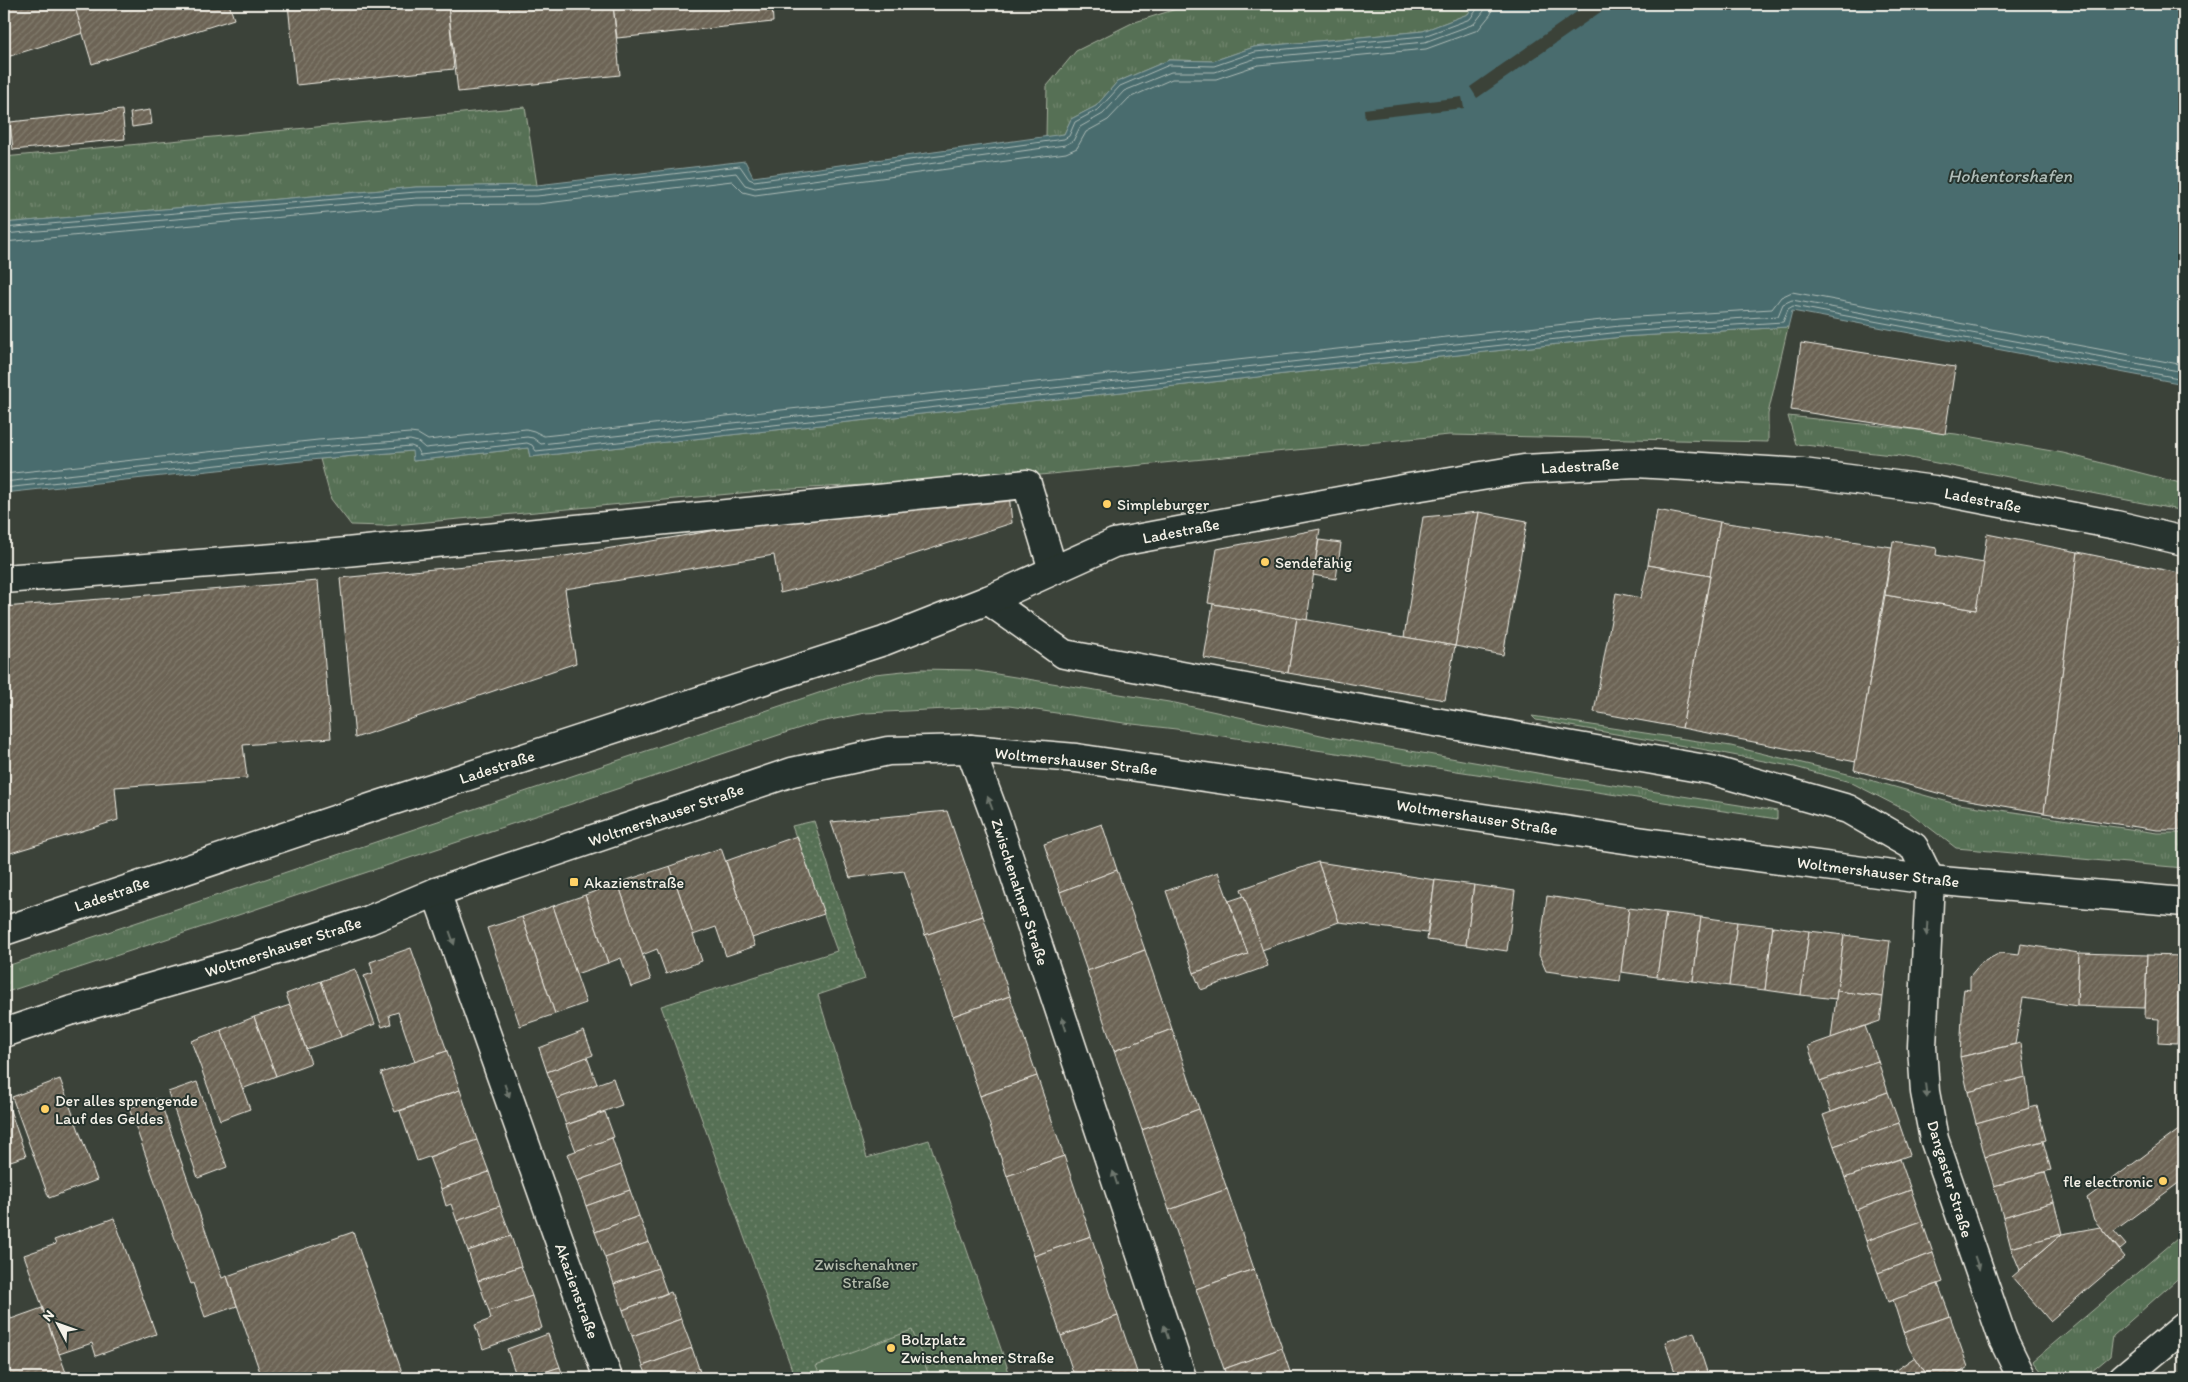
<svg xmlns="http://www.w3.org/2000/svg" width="2188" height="1382" viewBox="0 0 2188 1382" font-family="Itim,sans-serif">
  <defs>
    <pattern id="grass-tufts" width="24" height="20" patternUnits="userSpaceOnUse" patternTransform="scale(1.25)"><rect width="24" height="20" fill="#577055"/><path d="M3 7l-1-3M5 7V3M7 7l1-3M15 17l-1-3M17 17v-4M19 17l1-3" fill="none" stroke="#70856d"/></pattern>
    <pattern id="park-dots" width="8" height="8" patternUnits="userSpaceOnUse" patternTransform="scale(1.25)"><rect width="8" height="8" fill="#577055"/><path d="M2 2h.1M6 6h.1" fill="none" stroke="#70856d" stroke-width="1.8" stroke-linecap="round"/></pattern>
    <pattern id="building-hatch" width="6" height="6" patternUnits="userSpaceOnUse" patternTransform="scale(1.25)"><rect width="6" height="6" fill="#6c6455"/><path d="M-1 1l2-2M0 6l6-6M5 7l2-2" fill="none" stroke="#827b6d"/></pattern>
  </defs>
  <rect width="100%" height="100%" fill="#3b4239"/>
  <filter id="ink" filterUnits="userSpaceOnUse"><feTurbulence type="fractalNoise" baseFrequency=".02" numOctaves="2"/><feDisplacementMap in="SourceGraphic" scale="10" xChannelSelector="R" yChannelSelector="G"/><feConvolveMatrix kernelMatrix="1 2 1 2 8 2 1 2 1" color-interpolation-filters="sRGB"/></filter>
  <g filter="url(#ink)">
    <g fill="url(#grass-tufts)" stroke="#a6b09e">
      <path d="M 1192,4 L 1475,4 L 1468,14 L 1423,31 L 1254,47 L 1213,61 L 1169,60 L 1117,82 L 1096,106 L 1071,119 L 1064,134 L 1046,137 L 1047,86 L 1076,51 L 1132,23 Z"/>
      <path d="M 525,107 L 537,185 L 416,187 L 4,223 L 4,157 Z"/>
      <path d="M 1788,327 L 1768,414 L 1768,442 L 1449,435 L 1030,476 L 773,490 L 384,526 L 351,525 L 331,499 L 320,459 L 413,451 L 413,461 L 528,448 L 530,457 L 1622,337 Z"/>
      <path d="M 1788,416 L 1956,434 L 2063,453 L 2184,484 L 2184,511 L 1900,456 L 1796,444 Z"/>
      <path d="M 922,669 L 972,670 L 1175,703 L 1330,737 L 1543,774 L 1777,811 L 1777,819 L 1176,729 L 1124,723 L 1009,706 L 865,713 L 815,723 L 4,993 L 4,967 L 875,674 Z"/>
      <path d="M 1532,716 L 1731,746 L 1852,775 L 1952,803 L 2157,833 L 2184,833 L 2184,868 L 1956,848 L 1909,812 L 1850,782 L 1795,767 L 1701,749 L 1536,720 Z"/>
      <path d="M 2184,1233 L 2184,1273 L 2113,1336 L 2110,1356 L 2084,1378 L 2047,1378 L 2033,1361 Z"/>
    </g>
    <path fill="url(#park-dots)" stroke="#a6b09e" d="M 814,821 L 865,979 L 818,995 L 867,1158 L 929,1140 L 1011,1378 L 795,1378 L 661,1006 L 837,951 L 792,826 Z"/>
    <path fill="#577055" stroke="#a6b09e" d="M 912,1330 L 930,1378 L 821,1378 L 816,1366 Z"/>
    <path fill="#486c6e" stroke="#8da19f" d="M 1475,4 L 2184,4 L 2184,384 L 1792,311 L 1788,327 L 1622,337 L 530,457 L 528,448 L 413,461 L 412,451 L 320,459 L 4,493 L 4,223 L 416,187 L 537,185 L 745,161 L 753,177 L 1064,134 L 1071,119 L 1096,106 L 1117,82 L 1169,60 L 1213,61 L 1254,47 L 1423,31 L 1468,14 Z"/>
    <g fill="#3b4239">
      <path d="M 1588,4 L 1612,4 L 1477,98 L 1470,87 Z"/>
      <path d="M 1462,97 L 1464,108 L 1365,119 L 1364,109 Z"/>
    </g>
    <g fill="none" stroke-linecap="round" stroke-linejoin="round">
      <g stroke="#afbcb7" stroke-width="1">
        <path d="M 4,228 L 416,192 L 537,190 L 740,166 L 749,179 L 754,181 L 1064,139 L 1069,136 L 1075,122 L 1099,109 L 1120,86 L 1169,65 L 1214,66 L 1255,52 L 1424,36 L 1470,19 L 1478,8 L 1479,4"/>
        <path d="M 4,234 L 417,198 L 537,196 L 736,173 L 745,185 L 755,188 L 1065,145 L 1073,141 L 1080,127 L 1103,114 L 1124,91 L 1171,72 L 1215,72 L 1257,58 L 1425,42 L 1474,24 L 1484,11 L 1485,4"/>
        <path d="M 4,242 L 417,205 L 538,204 L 732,181 L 743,192 L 755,195 L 1066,153 L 1077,148 L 1086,132 L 1108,120 L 1129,98 L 1172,79 L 1216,79 L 1258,65 L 1426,49 L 1478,30 L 1491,14 L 1493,4"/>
        <path d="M 4,474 L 318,440 L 410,433 L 418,434 L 428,440 L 526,429 L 534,431 L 544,436 L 1620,318 L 1772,309 L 1781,297 L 1792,292 L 2184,365"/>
        <path d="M 4,482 L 319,447 L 410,440 L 418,442 L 425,448 L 527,437 L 533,438 L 541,444 L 1620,326 L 1778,316 L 1783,304 L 1792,300 L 2184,372"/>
        <path d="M 4,488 L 320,454 L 411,446 L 416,448 L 420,455 L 527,443 L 532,445 L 536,451 L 1621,332 L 1783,322 L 1788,309 L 1793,306 L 2184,379"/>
      </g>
    </g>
    <g fill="url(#building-hatch)" stroke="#f4f1e8">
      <path d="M 4,4 L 74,4 L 83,33 L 4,58 Z"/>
      <path d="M 74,4 L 229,4 L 234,19 L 92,64 Z"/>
      <path d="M 288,4 L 448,4 L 454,69 L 296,85 Z"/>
      <path d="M 448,4 L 613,4 L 620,75 L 458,92 Z"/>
      <path d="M 613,4 L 772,4 L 773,22 L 617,38 Z"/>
      <path d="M 122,110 L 125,139 L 13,150 L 10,122 Z"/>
      <path d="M 150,110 L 152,124 L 132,127 L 130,113 Z"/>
      <path d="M 1801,343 L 1955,367 L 1945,434 L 1791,410 Z"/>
      <path d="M 1009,494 L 1012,523 L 827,582 L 780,593 L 774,555 L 565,589 L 576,663 L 355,738 L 340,578 L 559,557 L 769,521 Z"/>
      <path d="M 1657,510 L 1720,522 L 1710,576 L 1648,565 Z"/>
      <path d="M 1479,512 L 1527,521 L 1503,655 L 1455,646 Z"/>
      <path d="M 1479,512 L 1455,646 L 1404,637 L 1423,517 Z"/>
      <path d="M 1720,522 L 1892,547 L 1856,762 L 1682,728 Z"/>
      <path d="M 1320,529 L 1307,620 L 1208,603 L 1217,549 Z"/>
      <path d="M 1987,534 L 2078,552 L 2044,813 L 1952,797 L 1854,770 L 1885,595 L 1976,610 Z"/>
      <path d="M 1319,540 L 1341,543 L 1336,579 L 1313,575 Z"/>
      <path d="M 1893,541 L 1937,548 L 1936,555 L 1984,563 L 1976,610 L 1885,595 Z"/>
      <path d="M 2078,552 L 2184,574 L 2184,830 L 2157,830 L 2044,813 Z"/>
      <path d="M 1648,565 L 1710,576 L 1682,728 L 1594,712 L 1616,593 L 1641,598 Z"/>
      <path d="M 318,581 L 331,738 L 243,745 L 247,778 L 115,787 L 118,820 L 4,855 L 4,607 Z"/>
      <path d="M 1213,604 L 1297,618 L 1288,673 L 1204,658 Z"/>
      <path d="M 1297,618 L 1455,646 L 1445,700 L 1288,673 Z"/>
      <path d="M 947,811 L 983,916 L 925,935 L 904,871 L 850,878 L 831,822 Z"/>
      <path d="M 1102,824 L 1117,870 L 1060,892 L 1044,844 Z"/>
      <path d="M 797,836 L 824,914 L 752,938 L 726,861 Z"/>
      <path d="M 721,848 L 755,946 L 726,956 L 716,927 L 693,935 L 670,866 Z"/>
      <path d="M 1318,862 L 1435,880 L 1427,933 L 1339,922 Z"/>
      <path d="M 1318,862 L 1339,922 L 1262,950 L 1241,889 Z"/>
      <path d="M 670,866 L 702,961 L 666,974 L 657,949 L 642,955 L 618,883 Z"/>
      <path d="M 1117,870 L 1145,950 L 1087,971 L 1060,892 Z"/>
      <path d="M 1218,872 L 1248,954 L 1194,973 L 1166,891 Z"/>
      <path d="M 1435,880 L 1474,885 L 1466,945 L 1427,940 Z"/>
      <path d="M 618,883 L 651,980 L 631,987 L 621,958 L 608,963 L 585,895 Z"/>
      <path d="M 1474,885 L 1515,891 L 1507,951 L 1466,945 Z"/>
      <path d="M 585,895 L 608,963 L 576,974 L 553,906 Z"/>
      <path d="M 1244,896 L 1268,966 L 1201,990 L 1194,973 L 1248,954 L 1229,901 Z"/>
      <path d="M 1547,896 L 1629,908 L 1620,981 L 1546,971 L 1539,955 Z"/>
      <path d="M 553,906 L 586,1003 L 555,1014 L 522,917 Z"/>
      <path d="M 1629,908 L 1666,913 L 1657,977 L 1621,972 Z"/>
      <path d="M 1666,913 L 1701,917 L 1693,981 L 1657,977 Z"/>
      <path d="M 983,916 L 1010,996 L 953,1016 L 925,935 Z"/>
      <path d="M 522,917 L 555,1014 L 520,1026 L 487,928 Z"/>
      <path d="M 1701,917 L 1737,922 L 1729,986 L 1693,981 Z"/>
      <path d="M 1737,922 L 1773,926 L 1765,990 L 1729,986 Z"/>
      <path d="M 1773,926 L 1809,931 L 1801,995 L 1765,990 Z"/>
      <path d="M 1809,931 L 1844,935 L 1836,999 L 1801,995 Z"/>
      <path d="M 1844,935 L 1890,941 L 1883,997 L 1837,991 Z"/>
      <path d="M 2021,944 L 2079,953 L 2077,1006 L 2023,998 L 2015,1044 L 1960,1057 L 1963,996 L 1964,989 L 1970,990 L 1970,976 L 1981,963 L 2000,953 L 2019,955 Z"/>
      <path d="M 411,948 L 447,1051 L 415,1062 L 398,1012 L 389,1015 L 391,1024 L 382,1027 L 364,976 L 373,973 L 370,962 Z"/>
      <path d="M 1145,950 L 1172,1029 L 1114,1051 L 1087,971 Z"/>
      <path d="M 2079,953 L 2147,955 L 2145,1008 L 2077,1006 Z"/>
      <path d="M 2147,955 L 2181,956 L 2177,1043 L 2158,1042 L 2159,1019 L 2145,1018 Z"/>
      <path d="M 2181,956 L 2184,956 L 2184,1023 L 2178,1023 Z"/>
      <path d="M 355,969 L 375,1024 L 341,1037 L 321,981 Z"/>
      <path d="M 321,981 L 341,1037 L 306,1049 L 286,994 Z"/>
      <path d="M 1837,991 L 1883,997 L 1880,1021 L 1831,1038 Z"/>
      <path d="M 1010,996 L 1037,1076 L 980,1096 L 953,1016 Z"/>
      <path d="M 290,1005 L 311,1063 L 276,1076 L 254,1017 Z"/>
      <path d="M 254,1017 L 276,1076 L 242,1089 L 221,1030 Z"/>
      <path d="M 1865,1026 L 1878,1061 L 1820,1081 L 1808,1046 Z"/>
      <path d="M 1172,1029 L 1199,1109 L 1142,1130 L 1114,1051 Z"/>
      <path d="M 221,1030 L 250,1109 L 220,1120 L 191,1041 Z"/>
      <path d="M 584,1031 L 593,1055 L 547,1072 L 539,1048 Z"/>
      <path d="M 2021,1043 L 2026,1077 L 1968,1092 L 1960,1057 Z"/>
      <path d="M 447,1051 L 460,1090 L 395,1112 L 381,1073 Z"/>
      <path d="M 587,1057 L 597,1084 L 557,1099 L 547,1072 Z"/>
      <path d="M 1878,1061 L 1888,1092 L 1831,1112 L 1820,1081 Z"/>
      <path d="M 1037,1076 L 1064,1156 L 1007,1176 L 980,1096 Z"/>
      <path d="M 2026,1077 L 2030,1108 L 1976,1123 L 1968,1092 Z"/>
      <path d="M 613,1078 L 622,1105 L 566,1125 L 557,1099 Z"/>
      <path d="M 60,1079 L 97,1180 L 49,1198 L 12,1097 Z"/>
      <path d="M 197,1082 L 227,1167 L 198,1178 L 168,1092 Z"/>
      <path d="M 460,1090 L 477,1140 L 417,1161 L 400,1111 Z"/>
      <path d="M 1888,1092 L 1899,1123 L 1834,1146 L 1823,1115 Z"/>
      <path d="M 4,1093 L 26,1156 L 4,1163 Z"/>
      <path d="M 159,1098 L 222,1278 L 227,1276 L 237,1306 L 205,1317 L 193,1283 L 191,1284 L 129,1108 Z"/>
      <path d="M 2037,1106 L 2046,1140 L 1985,1157 L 1976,1123 Z"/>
      <path d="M 1199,1109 L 1227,1189 L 1169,1210 L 1142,1130 Z"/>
      <path d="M 605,1112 L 614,1137 L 576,1151 L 566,1125 Z"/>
      <path d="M 1899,1123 L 1910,1155 L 1845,1178 L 1834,1146 Z"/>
      <path d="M 2184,1126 L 2184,1179 L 2114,1231 L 2126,1245 L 2120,1250 L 2094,1220 L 2087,1198 Z"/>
      <path d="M 612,1138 L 621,1165 L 577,1181 L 567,1154 Z"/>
      <path d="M 477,1140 L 489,1172 L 441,1189 L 429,1157 Z"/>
      <path d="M 2043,1141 L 2051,1170 L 1994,1186 L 1985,1157 Z"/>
      <path d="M 1064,1156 L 1091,1236 L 1034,1256 L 1007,1176 Z"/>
      <path d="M 1900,1159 L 1911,1190 L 1856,1210 L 1845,1178 Z"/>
      <path d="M 621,1165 L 630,1190 L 586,1206 L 577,1181 Z"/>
      <path d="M 489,1172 L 500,1206 L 457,1221 L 451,1204 L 446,1206 L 441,1189 Z"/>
      <path d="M 2045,1172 L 2054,1202 L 2003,1217 L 1994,1186 Z"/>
      <path d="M 1227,1189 L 1254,1269 L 1196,1289 L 1169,1210 Z"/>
      <path d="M 630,1190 L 639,1216 L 595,1232 L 586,1206 Z"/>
      <path d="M 1911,1190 L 1922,1221 L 1866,1241 L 1856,1210 Z"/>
      <path d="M 2054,1202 L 2062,1234 L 2011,1248 L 2003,1217 Z"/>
      <path d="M 500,1206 L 511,1236 L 468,1251 L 457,1221 Z"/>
      <path d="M 639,1216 L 649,1242 L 605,1258 L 595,1232 Z"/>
      <path d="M 114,1218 L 156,1334 L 96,1356 L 92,1343 L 59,1354 L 24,1255 L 56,1244 L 54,1240 Z"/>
      <path d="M 1922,1221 L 1933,1253 L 1878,1273 L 1866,1241 Z"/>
      <path d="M 2100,1227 L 2125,1257 L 2050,1321 L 2012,1277 L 2062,1234 Z"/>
      <path d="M 353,1232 L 404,1378 L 262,1378 L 227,1276 Z"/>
      <path d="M 2062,1234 L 2020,1270 L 2011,1248 Z"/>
      <path d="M 511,1236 L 521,1266 L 478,1281 L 468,1251 Z"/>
      <path d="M 1091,1236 L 1118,1316 L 1061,1336 L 1034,1256 Z"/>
      <path d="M 649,1242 L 658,1268 L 614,1284 L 605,1258 Z"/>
      <path d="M 1933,1253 L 1943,1282 L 1888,1302 L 1878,1273 Z"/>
      <path d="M 521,1266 L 532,1296 L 489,1311 L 478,1281 Z"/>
      <path d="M 658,1268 L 667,1293 L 623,1310 L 614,1284 Z"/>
      <path d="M 1254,1269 L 1282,1348 L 1224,1369 L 1196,1289 Z"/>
      <path d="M 1938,1284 L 1950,1316 L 1903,1332 L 1893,1300 Z"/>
      <path d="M 671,1292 L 681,1319 L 632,1336 L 623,1310 Z"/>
      <path d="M 532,1296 L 542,1328 L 483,1349 L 475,1325 L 491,1319 L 489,1311 Z"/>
      <path d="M 4,1300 L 11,1319 L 42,1308 L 68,1378 L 4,1378 Z"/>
      <path d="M 1118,1316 L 1139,1378 L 1075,1378 L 1061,1336 Z"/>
      <path d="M 1950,1316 L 1968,1367 L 1952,1378 L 1929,1378 L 1910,1350 L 1903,1332 Z"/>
      <path d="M 681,1319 L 692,1348 L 643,1366 L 632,1336 Z"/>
      <path d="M 1694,1332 L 1709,1378 L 1677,1378 L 1665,1342 Z"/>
      <path d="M 548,1334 L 560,1367 L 526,1378 L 517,1378 L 507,1349 Z"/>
      <path d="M 692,1348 L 702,1378 L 648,1378 L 643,1366 Z"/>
      <path d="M 1282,1348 L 1292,1378 L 1227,1378 L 1224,1369 Z"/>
      <path d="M 1915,1357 L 1929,1378 L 1884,1378 Z"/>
      <path d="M 560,1367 L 564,1378 L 526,1378 Z"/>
    </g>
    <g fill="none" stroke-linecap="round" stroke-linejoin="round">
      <g stroke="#f4f1e8" stroke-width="31">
        <g id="minor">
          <path d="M 4,579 L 326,554 L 1027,484 L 1053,570"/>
          <path d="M 988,600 L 1064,654 L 1326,703 L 1711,770 L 1848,809 L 1914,847 L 1930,880 L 1922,1047 L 1925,1092 L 1934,1139 L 2003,1339 L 2022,1378"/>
          <path d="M 970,749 L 995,816 L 1182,1378"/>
          <path d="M 436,892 L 608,1378"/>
          <path d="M 4,931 L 373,807 L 884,641 L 988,600 L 1114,543 L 1409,488 L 1524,469 L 1636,463 L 1803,473 L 1934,490 L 2116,525 L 2184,541"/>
          <path d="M 4,1033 L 69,1011 L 247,960 L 369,920 L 436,892 L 792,772 L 888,751 L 970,749 L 1076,758 L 1638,841 L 1930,880 L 2184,902"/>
          <path d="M 2123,1378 L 2184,1327"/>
        </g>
      </g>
      <use href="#minor" stroke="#26332d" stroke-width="28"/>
    </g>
    <defs><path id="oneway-solid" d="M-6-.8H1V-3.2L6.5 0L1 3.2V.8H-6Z" transform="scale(1.25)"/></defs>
    <g fill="#6e766e">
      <use href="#oneway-solid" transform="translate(990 803) rotate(-111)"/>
      <use href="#oneway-solid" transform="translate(1927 929) rotate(93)"/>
      <use href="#oneway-solid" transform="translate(452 938) rotate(70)"/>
      <use href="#oneway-solid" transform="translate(1064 1024) rotate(-108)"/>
      <use href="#oneway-solid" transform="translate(507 1091) rotate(70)"/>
      <use href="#oneway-solid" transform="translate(1926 1091) rotate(83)"/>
      <use href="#oneway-solid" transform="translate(1115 1178) rotate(-108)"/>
      <use href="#oneway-solid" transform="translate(1977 1263) rotate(71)"/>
      <use href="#oneway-solid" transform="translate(1166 1332) rotate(-108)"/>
    </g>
  </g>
  <g fill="#ffd166" stroke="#26332d" stroke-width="2">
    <circle cx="1107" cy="504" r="5"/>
    <circle cx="1265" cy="562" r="5"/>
    <rect x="569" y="877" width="10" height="10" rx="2.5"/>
    <circle cx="45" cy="1109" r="5"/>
    <circle cx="2163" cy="1181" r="5"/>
    <circle cx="891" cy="1348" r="5"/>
  </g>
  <g text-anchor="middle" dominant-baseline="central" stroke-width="4" stroke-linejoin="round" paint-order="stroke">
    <g font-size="16" fill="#f4f1e8" stroke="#26332d">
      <text transform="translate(1580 466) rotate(-3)">Ladestraße</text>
      <text transform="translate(1983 500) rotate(11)">Ladestraße</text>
      <text transform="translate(1181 531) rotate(-11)">Ladestraße</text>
      <text transform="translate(1076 761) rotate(6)">Woltmershauser Straße</text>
      <text transform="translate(497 767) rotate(-18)">Ladestraße</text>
      <text transform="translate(666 815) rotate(-19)">Woltmershauser Straße</text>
      <text transform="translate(1477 817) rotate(9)">Woltmershauser Straße</text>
      <text transform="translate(1878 872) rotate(7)">Woltmershauser Straße</text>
      <text transform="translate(1020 892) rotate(72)">Zwischenahner Straße</text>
      <text transform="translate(112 894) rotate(-19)">Ladestraße</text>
      <text transform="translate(283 947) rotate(-18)">Woltmershauser Straße</text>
      <text transform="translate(1950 1179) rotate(73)">Dangaster Straße</text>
      <text transform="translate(577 1291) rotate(70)">Akazienstraße</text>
    </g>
    <g font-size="16" fill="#f4f1e8" stroke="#26332d" text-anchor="start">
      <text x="1117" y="504">Simpleburger</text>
      <text x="1275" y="562">Sendefähig</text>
      <text x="584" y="882">Akazienstraße</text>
      <text x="55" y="1100">Der alles sprengende<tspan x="55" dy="18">Lauf des Geldes</tspan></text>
      <text x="2153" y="1181" text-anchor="end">fle electronic</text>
      <text x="901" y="1339">Bolzplatz<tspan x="901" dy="18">Zwischenahner Straße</tspan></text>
    </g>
    <g font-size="16" fill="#b5bdad" stroke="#26332d">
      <text x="866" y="1264">Zwischenahner<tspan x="866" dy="18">Straße</tspan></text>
    </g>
    <g font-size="18" font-style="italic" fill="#afbcb7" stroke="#26332d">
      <text x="2010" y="176">Hohentorshafen</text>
    </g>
  </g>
  <rect width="2188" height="1382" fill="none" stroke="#26332d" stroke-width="20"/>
  <rect x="10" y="10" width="2168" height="1362" fill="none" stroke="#f4f1e8" stroke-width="2" filter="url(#ink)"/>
  <g transform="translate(58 1324) rotate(311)" stroke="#26332d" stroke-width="4" paint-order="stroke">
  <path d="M0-4L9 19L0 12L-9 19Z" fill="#f4f1e8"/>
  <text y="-8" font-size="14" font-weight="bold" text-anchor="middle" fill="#f4f1e8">N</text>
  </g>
</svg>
